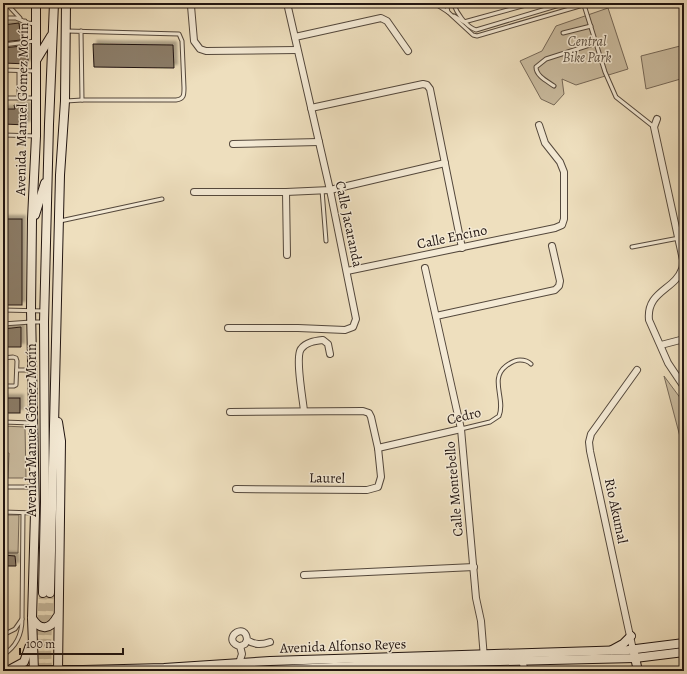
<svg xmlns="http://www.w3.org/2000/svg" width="687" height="674" viewBox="0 0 687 674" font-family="Alegreya,serif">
  <defs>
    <filter id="shadow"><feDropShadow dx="3.5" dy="-3.5" stdDeviation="1" flood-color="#0004"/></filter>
  </defs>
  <rect width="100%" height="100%" fill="#eedfbe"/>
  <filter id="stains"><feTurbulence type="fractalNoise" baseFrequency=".005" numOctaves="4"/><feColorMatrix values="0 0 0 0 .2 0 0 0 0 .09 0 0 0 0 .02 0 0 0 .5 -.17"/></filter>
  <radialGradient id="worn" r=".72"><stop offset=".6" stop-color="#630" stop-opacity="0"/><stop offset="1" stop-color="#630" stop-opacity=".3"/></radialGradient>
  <g fill="#cbbda1" stroke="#766959">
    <path d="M 608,8 L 628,69 L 576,85 L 562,79 L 564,94 L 554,105 L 541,99 L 520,61 L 542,51 L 556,26 Z"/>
    <path d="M 684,45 L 684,78 L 646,89 L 641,56 Z"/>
    <path d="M 664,376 L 684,403 L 684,452 Z"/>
    <path d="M 3,426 L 25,427 L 26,478 L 8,478 L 9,453 L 3,453 Z"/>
    <path d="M 3,515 L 19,515 L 18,553 L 3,553 Z"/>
  </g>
  <g fill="#8c7e6b" stroke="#211511" filter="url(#shadow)">
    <path d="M 19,23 L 21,40 L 3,42 L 3,25 Z"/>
    <path d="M 93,44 L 173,45 L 174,68 L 94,67 Z"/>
    <path d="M 22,46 L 22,48 L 28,47 L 28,64 L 3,63 L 3,48 Z"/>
    <path d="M 14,105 L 27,106 L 27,125 L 3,124 L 3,109 L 15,109 Z"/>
    <rect x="3" y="219" width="19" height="86"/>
    <path d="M 21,327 L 21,347 L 3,347 L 3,329 Z"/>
    <rect x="3" y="398" width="17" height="15"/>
    <path d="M 3,555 L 15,556 L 16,566 L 3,566 Z"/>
  </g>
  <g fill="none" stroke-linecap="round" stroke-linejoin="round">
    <g stroke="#c5b79b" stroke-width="8" stroke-dasharray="8 4" stroke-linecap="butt">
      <path d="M 42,671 L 40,644 L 43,593"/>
      <path d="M 48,671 L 47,644 L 50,593"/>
    </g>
    <g stroke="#54483c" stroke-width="5">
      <g id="lane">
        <path d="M 6,3 L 20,18"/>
        <path d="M 434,3 L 448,12"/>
        <path d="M 446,3 L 448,12 L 473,35 L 477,36 L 590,3"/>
        <path d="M 453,3 C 457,13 465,26 476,30 L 566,3"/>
        <path d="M 584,5 L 605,72 L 616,97 L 654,127"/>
        <path d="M 454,16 L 464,22 L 533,3"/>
        <path d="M 3,18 L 16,18 L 28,23 L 36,24"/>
        <path d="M 25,21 L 26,42"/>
        <path d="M 67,31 L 179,34 L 182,41 L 184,88 C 184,95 184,99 176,100 L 82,100 L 81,31"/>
        <path d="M 563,33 L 591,26"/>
        <path d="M 3,45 L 35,41"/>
        <path d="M 3,70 L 35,71"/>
        <path d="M 19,71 L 19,98"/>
        <path d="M 554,86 C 547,81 536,76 536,67 L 546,59 L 596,43"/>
        <path d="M 3,98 L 35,98"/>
        <path d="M 66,101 L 82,100"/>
        <path d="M 4,135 L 36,136"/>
        <path d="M 3,175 L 5,135"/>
        <path d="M 322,190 L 326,241"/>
        <path d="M 60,221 L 162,199"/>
        <path d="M 632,247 L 679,238"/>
        <path d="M 3,310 L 44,311"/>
        <path d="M 3,324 L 31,322 L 44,322"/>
        <path d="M 3,358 L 13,357 L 16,358 L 17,361 L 16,385 L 14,386 L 3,386"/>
        <path d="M 17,370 L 32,370"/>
        <path d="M 3,422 L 32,423"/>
        <path d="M 461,429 L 490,422 L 499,416 C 506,399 489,379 506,366 C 510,363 515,360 520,360 C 525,360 528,361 531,364"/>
        <path d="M 3,487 L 33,487"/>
        <path d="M 3,512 L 35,513"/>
        <path d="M 3,635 L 15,629 L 22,619 L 23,513"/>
        <path d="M 3,655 C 16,647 22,634 22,619"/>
      </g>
    </g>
    <g stroke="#54483c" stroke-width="8">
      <g id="street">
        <path d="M 191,6 L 194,41 L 200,49 L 206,51 L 297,50"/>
        <path d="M 295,37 L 381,18 L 387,21 L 408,51"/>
        <path d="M 311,108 L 423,84 L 427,85 L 430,89 L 462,248"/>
        <path d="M 657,119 L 654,127 L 683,260 C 683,263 683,267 682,269 C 675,290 646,291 649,320 L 668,363 L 684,387"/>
        <path d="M 233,144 L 319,142"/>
        <path d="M 194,192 L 286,192 L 330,190 L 445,163"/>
        <path d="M 286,192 L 287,255"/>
        <path d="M 425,268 L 461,429 L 476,598 L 481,621 L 484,658"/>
        <path d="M 347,271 L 555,228 L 562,225 L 564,219 L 564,172 L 560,162 L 545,143 L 539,125"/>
        <path d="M 436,316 L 555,290 L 559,286 L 560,281 L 552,246"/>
        <path d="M 228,328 L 298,328 L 345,330 L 353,327 L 356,319 L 330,190 L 287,3"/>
        <path d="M 661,345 L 684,339"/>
        <path d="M 304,411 C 303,400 295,357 301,349 C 306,342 315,341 323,340 L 328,344 L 330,354"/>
        <path d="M 230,412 L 363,411 L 369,413 L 371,417 L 378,448 L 381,477 L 378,487 L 367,490 L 236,489"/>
        <path d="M 378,448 L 461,429"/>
        <path d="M 304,575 L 474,567"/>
        <path d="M 247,640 L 245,644 C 241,646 239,647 235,644 C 225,636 246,622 247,640 C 255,645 261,645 270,642"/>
        <path d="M 633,650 L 590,451 L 589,442 L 591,434 L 637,370"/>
        <path d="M 521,657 L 525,671"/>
        <path d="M 415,660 L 416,671"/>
        <path d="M 238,666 L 242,654 L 240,646"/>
      </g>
    </g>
    <g stroke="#211511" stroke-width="10">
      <g id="secondary">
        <path d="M 37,59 L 51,36"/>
        <path d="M 35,215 L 45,183"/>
        <path d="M 58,422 L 61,441 L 58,671"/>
        <path d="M 43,593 L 45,502 L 44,322 L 49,124 L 54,3"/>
        <path d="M 50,593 L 60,175 L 65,101 L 66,3"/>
        <path d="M 32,618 C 40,631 50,630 57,617"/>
        <path d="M 612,650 L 623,644 L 631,636"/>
        <path d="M 634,653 L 638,671"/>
        <path d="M 11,669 L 24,662 L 30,645"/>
        <path d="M 3,670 L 83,670 L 164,668 L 270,661 L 628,650 L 684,643"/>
        <path d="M 34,671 L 32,618 L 35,513 L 31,310 L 32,219 L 36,136 L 36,3"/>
        <path d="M 225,671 L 272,670 L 416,663 L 635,658 L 684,652"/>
      </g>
    </g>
    <use href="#lane" stroke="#f4ead5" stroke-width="3"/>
    <use href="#street" stroke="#f4ead5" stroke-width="6"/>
    <use href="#secondary" stroke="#f4ead5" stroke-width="8"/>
  </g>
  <g text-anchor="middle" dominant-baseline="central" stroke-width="3" stroke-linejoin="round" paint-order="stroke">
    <g font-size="14" font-style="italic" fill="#5c5043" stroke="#f4ead5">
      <text x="587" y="41">Central<tspan x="587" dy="16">Bike Park</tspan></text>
    </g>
    <g font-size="14" fill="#211511" stroke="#f4ead5">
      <text transform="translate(22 109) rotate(-89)">Avenida Manuel Gómez Morín</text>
      <text transform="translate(349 224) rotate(78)">Calle Jacaranda</text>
      <text transform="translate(452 237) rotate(-12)">Calle Encino</text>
      <text transform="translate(464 416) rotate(-14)">Cedro</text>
      <text transform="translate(31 430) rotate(-90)">Avenida Manuel Gómez Morín</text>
      <text transform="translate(327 478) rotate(1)">Laurel</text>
      <text transform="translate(454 489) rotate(-95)">Calle Montebello</text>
      <text transform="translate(616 511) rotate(78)">Rio Akumal</text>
      <text transform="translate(343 646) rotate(-2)">Avenida Alfonso Reyes</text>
    </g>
  </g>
  <rect width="687" height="674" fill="none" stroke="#eedfbe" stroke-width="16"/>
  <rect x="4" y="4" width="679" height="666" fill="none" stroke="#211511" stroke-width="2"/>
  <rect x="8" y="8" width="671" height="658" fill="none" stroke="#211511"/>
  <path d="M20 648v6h103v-6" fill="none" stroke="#211511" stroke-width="2"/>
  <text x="26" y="648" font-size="12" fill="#211511" stroke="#f4ead5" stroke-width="3" paint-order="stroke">100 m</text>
  <rect width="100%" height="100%" filter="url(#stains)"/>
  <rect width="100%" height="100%" fill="url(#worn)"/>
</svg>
